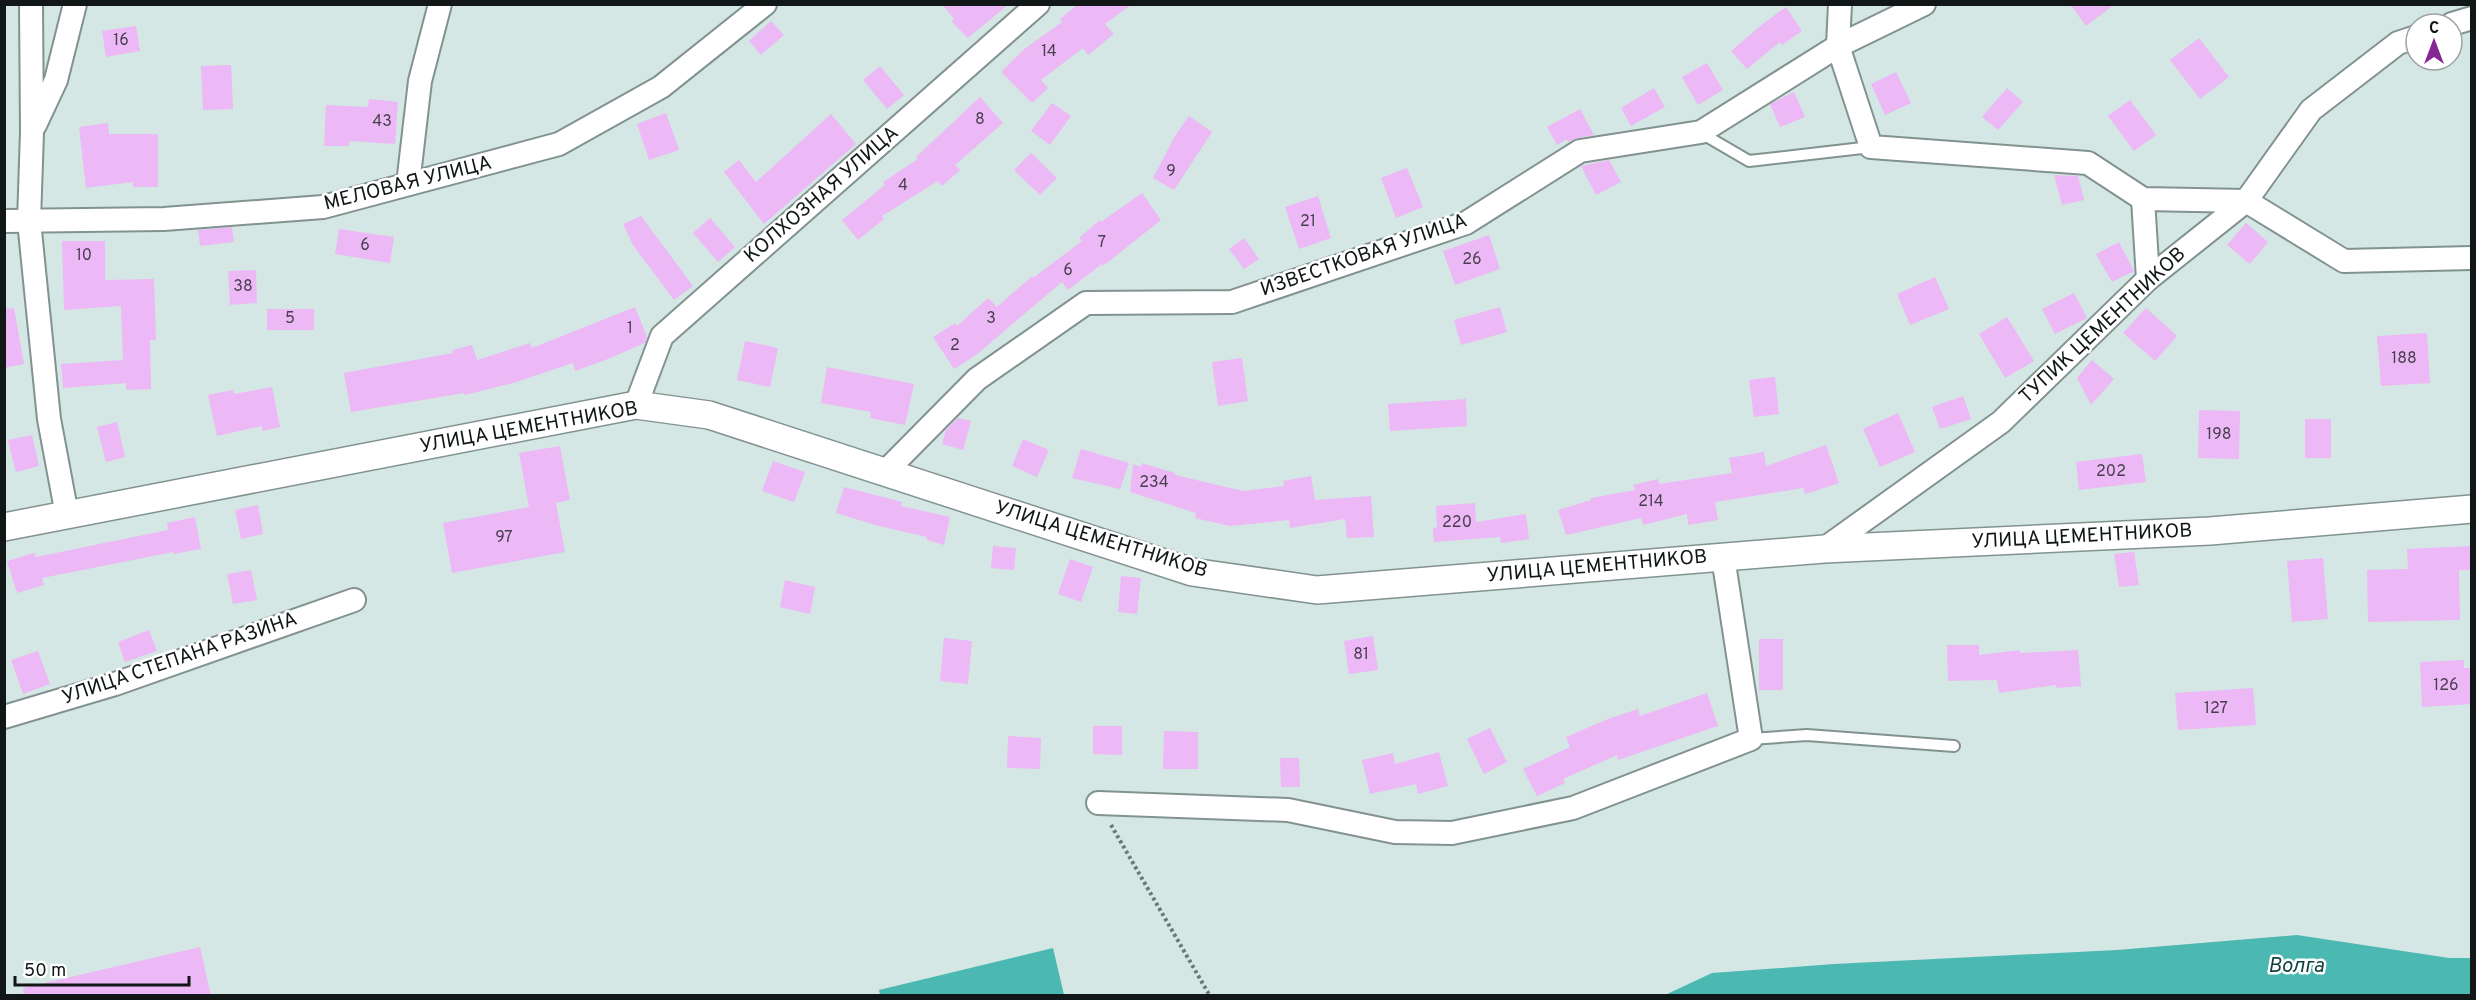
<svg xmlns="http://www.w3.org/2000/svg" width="2476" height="1000" viewBox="0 0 2476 1000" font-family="Overpass,sans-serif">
  <rect width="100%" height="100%" fill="#d5e7e5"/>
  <g fill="#4bb8b1">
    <path d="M 2297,935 L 2449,958 L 2471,958 L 2471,995 L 1665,995 L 1712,973 L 1834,964 L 2117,950 Z"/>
    <path d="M 1053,948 L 1064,995 L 880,995 L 879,990 Z"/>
  </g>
  <g fill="#ecb8f5">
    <path d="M 942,4 L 1009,4 L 968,38 L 952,22 L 954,19 Z"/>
    <path d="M 1078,4 L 1132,4 L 1105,24 L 1114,34 L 1088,55 L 1083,48 L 1041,80 L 1048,88 L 1032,103 L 1001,72 L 1023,50 L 1062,22 L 1060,19 Z"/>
    <path d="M 2070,4 L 2115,4 L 2086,26 Z"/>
    <path d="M 1786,7 L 1802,31 L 1782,45 L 1780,42 L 1747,69 L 1731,51 L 1764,23 Z"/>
    <path d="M 771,21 L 784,35 L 761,55 L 749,41 Z"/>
    <path d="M 136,26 L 140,51 L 106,57 L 102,31 Z"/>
    <path d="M 2199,38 L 2229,77 L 2200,99 L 2170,60 Z"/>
    <path d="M 1707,63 L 1723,90 L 1698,105 L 1682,77 Z"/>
    <path d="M 231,65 L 233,109 L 203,110 L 201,66 Z"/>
    <path d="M 880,66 L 904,95 L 887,109 L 863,80 Z"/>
    <path d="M 1896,72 L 1911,103 L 1885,115 L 1871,84 Z"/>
    <path d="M 1654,88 L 1665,107 L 1631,126 L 1621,108 Z"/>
    <path d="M 2007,88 L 2023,102 L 1998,130 L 1982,117 Z"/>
    <path d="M 1794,92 L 1805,117 L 1780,127 L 1770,104 Z"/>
    <path d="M 980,97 L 1003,123 L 955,165 L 960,170 L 942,186 L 938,181 L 882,216 L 884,219 L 858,240 L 842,220 L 885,185 L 883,182 L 918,159 L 916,157 Z"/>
    <path d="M 369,99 L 398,102 L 395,144 L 349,141 L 349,146 L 324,146 L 326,105 L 368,107 Z"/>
    <path d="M 2130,100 L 2156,135 L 2134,151 L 2108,116 Z"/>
    <path d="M 1052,103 L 1071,116 L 1050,145 L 1031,131 Z"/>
    <path d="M 1580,109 L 1594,135 L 1577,138 L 1568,142 L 1567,139 L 1557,145 L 1547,127 Z"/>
    <path d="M 666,113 L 679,150 L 649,160 L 637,124 Z"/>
    <path d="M 831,114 L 856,144 L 764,224 L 724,172 L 739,160 L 756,182 Z"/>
    <path d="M 1189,116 L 1212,132 L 1174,190 L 1153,178 L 1175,136 Z"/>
    <path d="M 108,123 L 109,134 L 158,134 L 158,187 L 133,187 L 133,182 L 86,188 L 79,127 Z"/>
    <path d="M 1031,153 L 1057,178 L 1040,195 L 1014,170 Z"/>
    <path d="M 1609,160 L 1621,182 L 1596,195 L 1581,166 Z"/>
    <path d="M 1407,168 L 1423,207 L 1396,218 L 1381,178 Z"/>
    <path d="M 2054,175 L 2078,176 L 2084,200 L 2062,205 Z"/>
    <path d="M 1142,193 L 1161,220 L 1103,266 L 1102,264 L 1068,290 L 1062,282 L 976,355 L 954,369 L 933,337 L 955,323 L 957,326 L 988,298 L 997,307 L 1032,276 L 1033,278 L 1082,241 L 1079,238 L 1100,220 L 1101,222 Z"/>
    <path d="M 1318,196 L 1331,238 L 1299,249 L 1285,207 Z"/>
    <path d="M 641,216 L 693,286 L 674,300 L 633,245 L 623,224 Z"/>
    <path d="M 710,218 L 735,247 L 718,262 L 693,233 Z"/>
    <path d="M 2246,223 L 2268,242 L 2250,264 L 2227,245 Z"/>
    <path d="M 232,227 L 234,242 L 200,246 L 198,230 Z"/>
    <path d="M 339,229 L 394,237 L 390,263 L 335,254 Z"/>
    <path d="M 1489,235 L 1500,269 L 1455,285 L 1443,251 Z"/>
    <path d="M 1244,238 L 1259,259 L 1244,269 L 1229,249 Z"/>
    <path d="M 62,241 L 105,241 L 105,280 L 154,279 L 156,340 L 150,340 L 151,389 L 126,390 L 126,383 L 63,388 L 61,364 L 123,360 L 121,306 L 64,310 Z"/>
    <path d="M 2119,242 L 2134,271 L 2112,282 L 2096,254 Z"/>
    <path d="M 256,270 L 257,303 L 230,305 L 228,271 Z"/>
    <path d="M 1935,277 L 1949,309 L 1910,325 L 1897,294 Z"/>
    <path d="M 2074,293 L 2087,318 L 2055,334 L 2042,309 Z"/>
    <path d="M 635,307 L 647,337 L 645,343 L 603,361 L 575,371 L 573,363 L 513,383 L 465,395 L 464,393 L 351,412 L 344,373 L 453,353 L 452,350 L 472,345 L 477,360 L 530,343 L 532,348 Z"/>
    <path d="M 1500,307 L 1507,332 L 1461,345 L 1454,320 Z"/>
    <path d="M 14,308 L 24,364 L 4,368 L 4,309 Z"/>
    <path d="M 2146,308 L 2177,336 L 2155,361 L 2123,333 Z"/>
    <rect x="267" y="309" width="47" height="21"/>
    <path d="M 2007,317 L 2034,361 L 2005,378 L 1979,334 Z"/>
    <path d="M 2427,333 L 2430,383 L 2381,386 L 2377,336 Z"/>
    <path d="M 745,341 L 778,348 L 770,387 L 737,380 Z"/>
    <path d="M 1242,358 L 1248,401 L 1218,406 L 1212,362 Z"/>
    <path d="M 2092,360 L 2114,379 L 2091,405 L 2077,378 Z"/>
    <path d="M 827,367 L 914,384 L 905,425 L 870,418 L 871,412 L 821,403 Z"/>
    <path d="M 1775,377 L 1779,414 L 1754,417 L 1749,380 Z"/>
    <path d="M 272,387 L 280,427 L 262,431 L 262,426 L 217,436 L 208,395 L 233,390 L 234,394 Z"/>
    <path d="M 1963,396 L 1971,419 L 1940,429 L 1932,407 Z"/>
    <path d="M 1466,399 L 1467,426 L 1390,431 L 1388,404 Z"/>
    <path d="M 2199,410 L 2240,411 L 2239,459 L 2198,458 Z"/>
    <path d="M 1898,413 L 1915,452 L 1880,467 L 1863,429 Z"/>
    <path d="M 958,418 L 971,421 L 963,450 L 942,444 L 946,430 Z"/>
    <rect x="2305" y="419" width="26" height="39"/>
    <path d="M 117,422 L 125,457 L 106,462 L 97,427 Z"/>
    <path d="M 32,435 L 39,466 L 16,472 L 8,440 Z"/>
    <path d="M 1023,439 L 1049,450 L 1037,477 L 1012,466 Z"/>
    <path d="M 1826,445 L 1839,483 L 1805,494 L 1803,488 L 1715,502 L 1718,520 L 1688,525 L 1687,514 L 1643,525 L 1641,518 L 1566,535 L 1558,510 L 1591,500 L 1591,498 L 1635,490 L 1633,485 L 1658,479 L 1659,484 L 1732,473 L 1729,458 L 1764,452 L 1766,466 Z"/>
    <path d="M 560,446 L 570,500 L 556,503 L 565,552 L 452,573 L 443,523 L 529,507 L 519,453 Z"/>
    <path d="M 1081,449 L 1129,463 L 1120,489 L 1072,478 Z"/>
    <path d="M 2142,454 L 2146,482 L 2079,490 L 2076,462 Z"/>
    <path d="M 773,461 L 805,472 L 794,502 L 762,491 Z"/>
    <path d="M 1142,463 L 1175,473 L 1175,475 L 1243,491 L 1284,486 L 1283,481 L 1311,476 L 1315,500 L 1371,496 L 1374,537 L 1347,538 L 1345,519 L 1290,528 L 1289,520 L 1230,526 L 1195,518 L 1196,513 L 1130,492 L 1133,464 L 1141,467 Z"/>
    <path d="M 844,487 L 902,502 L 901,506 L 950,517 L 944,545 L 927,540 L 927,537 L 875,525 L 836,513 Z"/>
    <path d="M 1475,503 L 1476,522 L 1526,514 L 1529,539 L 1501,543 L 1500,537 L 1434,542 L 1433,528 L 1437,527 L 1436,506 Z"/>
    <path d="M 258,505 L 263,534 L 241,539 L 235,510 Z"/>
    <path d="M 195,517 L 201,549 L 173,554 L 173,552 L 42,578 L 44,585 L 17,593 L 7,561 L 34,553 L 36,557 L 168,530 L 167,523 Z"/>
    <path d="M 993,546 L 1016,548 L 1014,570 L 991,568 Z"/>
    <path d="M 2472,546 L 2472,570 L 2459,570 L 2460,620 L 2368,622 L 2367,570 L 2408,569 L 2407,549 Z"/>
    <path d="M 2134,552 L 2139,585 L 2119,587 L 2114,554 Z"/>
    <path d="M 2323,558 L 2328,619 L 2292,622 L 2287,561 Z"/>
    <path d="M 1070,559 L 1093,567 L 1081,602 L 1058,594 Z"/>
    <path d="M 251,570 L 257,600 L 233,604 L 227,574 Z"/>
    <path d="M 1121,576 L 1141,578 L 1137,614 L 1118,612 Z"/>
    <path d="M 785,580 L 815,587 L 810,614 L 780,607 Z"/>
    <path d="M 149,630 L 157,651 L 125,662 L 118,642 Z"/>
    <path d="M 1373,636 L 1378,670 L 1349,674 L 1344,641 Z"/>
    <path d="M 944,638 L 972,641 L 968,684 L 940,681 Z"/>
    <rect x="1759" y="639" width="24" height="51"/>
    <path d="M 1947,645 L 1979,645 L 1979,655 L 2020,650 L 2020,653 L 2078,650 L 2081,686 L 2056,688 L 2056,685 L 1999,693 L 1997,680 L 1948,681 Z"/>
    <path d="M 38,651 L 50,684 L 23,694 L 11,660 Z"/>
    <path d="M 2464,660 L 2464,668 L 2472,668 L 2472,704 L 2422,707 L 2420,662 Z"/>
    <path d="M 2253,688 L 2256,725 L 2178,730 L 2175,693 Z"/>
    <path d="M 1707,693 L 1718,726 L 1618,760 L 1617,755 L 1563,779 L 1565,783 L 1537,796 L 1523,769 L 1570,747 L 1566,737 L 1608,719 L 1638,709 L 1640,716 Z"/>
    <path d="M 1093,726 L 1122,726 L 1122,755 L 1093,754 Z"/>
    <path d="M 1490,728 L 1507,762 L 1484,774 L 1467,739 Z"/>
    <path d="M 1164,731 L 1198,732 L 1198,769 L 1163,769 Z"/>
    <path d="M 1008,736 L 1041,738 L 1040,769 L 1007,768 Z"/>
    <path d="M 1439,752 L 1448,786 L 1418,794 L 1416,784 L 1370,794 L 1362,760 L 1393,753 L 1395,764 Z"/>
    <path d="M 1280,758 L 1299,758 L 1300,787 L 1281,787 Z"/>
    <path d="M 200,947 L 211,996 L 24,996 L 23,988 Z"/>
  </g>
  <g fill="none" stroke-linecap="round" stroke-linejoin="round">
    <g stroke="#829291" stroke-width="14">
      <g id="service">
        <path d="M 1701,133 L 1749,161 L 1871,147"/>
        <path d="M 1751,739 L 1807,735 L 1954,746"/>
      </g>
    </g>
    <g stroke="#829291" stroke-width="26">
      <g id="minor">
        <path d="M 31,4 L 32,132 L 29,221 L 49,419 L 67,515"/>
        <path d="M 1840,4 L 1838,46 L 1871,147 L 2088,163 L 2143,199 L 2246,201 L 2344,261 L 2472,258"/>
        <path d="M 2452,24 L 2472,18"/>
        <path d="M 35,125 L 56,80 L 75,4"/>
        <path d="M 408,184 L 420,81 L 440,4"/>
        <path d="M 2143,199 L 2148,279"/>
        <path d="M 4,221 L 164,219 L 323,207 L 559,144 L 661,87 L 765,4"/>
        <path d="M 636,405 L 662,336 L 1038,4"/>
        <path d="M 885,472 L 977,379 L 1086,303 L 1232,302 L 1466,223 L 1580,151 L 1701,132 L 1838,46 L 1924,4"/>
        <path d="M 1824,549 L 2001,422 L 2148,279 L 2246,201 L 2311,110 L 2398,43 L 2416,37"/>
        <path d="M 4,717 L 115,684 L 354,600"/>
        <path d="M 1098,803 L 1288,810 L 1395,832 L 1452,833 L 1573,808 L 1751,739 L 1723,557"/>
      </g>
    </g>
    <g stroke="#829291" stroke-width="30">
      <path id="tertiary" d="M 4,527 L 636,405 L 709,415 L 1192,572 L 1317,590 L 1824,549 L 2210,531 L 2472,509"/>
    </g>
    <path stroke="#6b7775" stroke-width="4" stroke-dasharray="3 3" stroke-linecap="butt" d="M 1111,825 L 1210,996"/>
    <use href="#service" stroke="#fff" stroke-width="10"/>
    <use href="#minor" stroke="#fff" stroke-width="22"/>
    <use href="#tertiary" stroke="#fff" stroke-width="27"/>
  </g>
  <g text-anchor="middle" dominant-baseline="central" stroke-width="5" stroke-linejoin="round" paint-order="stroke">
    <g font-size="16" fill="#473f4e">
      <text x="121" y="41">16</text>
      <text x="1049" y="52">14</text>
      <text x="980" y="120">8</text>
      <text x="382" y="122">43</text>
      <text x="1171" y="172">9</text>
      <text x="903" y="186">4</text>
      <text x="1308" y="222">21</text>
      <text x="1102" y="243">7</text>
      <text x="365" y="246">6</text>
      <text x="84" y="256">10</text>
      <text x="1472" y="260">26</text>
      <text x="1068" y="271">6</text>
      <text x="243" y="287">38</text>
      <text x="290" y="319">5</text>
      <text x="991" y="319">3</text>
      <text x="630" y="329">1</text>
      <text x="955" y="346">2</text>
      <text x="2404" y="359">188</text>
      <text x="2219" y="435">198</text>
      <text x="2111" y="472">202</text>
      <text x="1154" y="483">234</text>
      <text x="1651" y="502">214</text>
      <text x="1457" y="523">220</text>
      <text x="504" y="538">97</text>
      <text x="1361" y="655">81</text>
      <text x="2446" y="686">126</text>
      <text x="2216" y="709">127</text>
    </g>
    <g font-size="20" fill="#101716" stroke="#fff">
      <text transform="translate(408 184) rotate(-14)">МЕЛОВАЯ УЛИЦА</text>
      <text transform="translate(822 195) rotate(-41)">КОЛХОЗНАЯ УЛИЦА</text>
      <text transform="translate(1364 256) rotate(-19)">ИЗВЕСТКОВАЯ УЛИЦА</text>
      <text transform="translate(2103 326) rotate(-43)">ТУПИК ЦЕМЕНТНИКОВ</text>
      <text transform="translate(529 428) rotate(-10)">УЛИЦА ЦЕМЕНТНИКОВ</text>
      <text transform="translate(2082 537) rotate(-3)">УЛИЦА ЦЕМЕНТНИКОВ</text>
      <text transform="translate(1101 540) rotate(17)">УЛИЦА ЦЕМЕНТНИКОВ</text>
      <text transform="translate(1597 567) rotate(-5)">УЛИЦА ЦЕМЕНТНИКОВ</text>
      <text transform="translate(180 659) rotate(-19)">УЛИЦА СТЕПАНА РАЗИНА</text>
    </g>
    <g font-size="21" font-style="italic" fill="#10423f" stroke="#fff">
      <text x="2296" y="966">Волга</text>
    </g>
  </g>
  <rect width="2476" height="1000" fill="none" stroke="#101716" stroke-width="12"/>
  <g transform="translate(2434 42)"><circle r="28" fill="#ffffff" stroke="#9fa2a2" stroke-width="1.5"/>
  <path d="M0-4.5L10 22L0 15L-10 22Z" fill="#842793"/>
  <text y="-9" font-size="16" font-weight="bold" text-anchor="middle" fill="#101716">С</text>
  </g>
  <path d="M15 976v9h174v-9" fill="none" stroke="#101716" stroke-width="3"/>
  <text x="24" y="976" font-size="18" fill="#101716" stroke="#ffffff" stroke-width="4.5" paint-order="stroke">50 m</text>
</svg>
